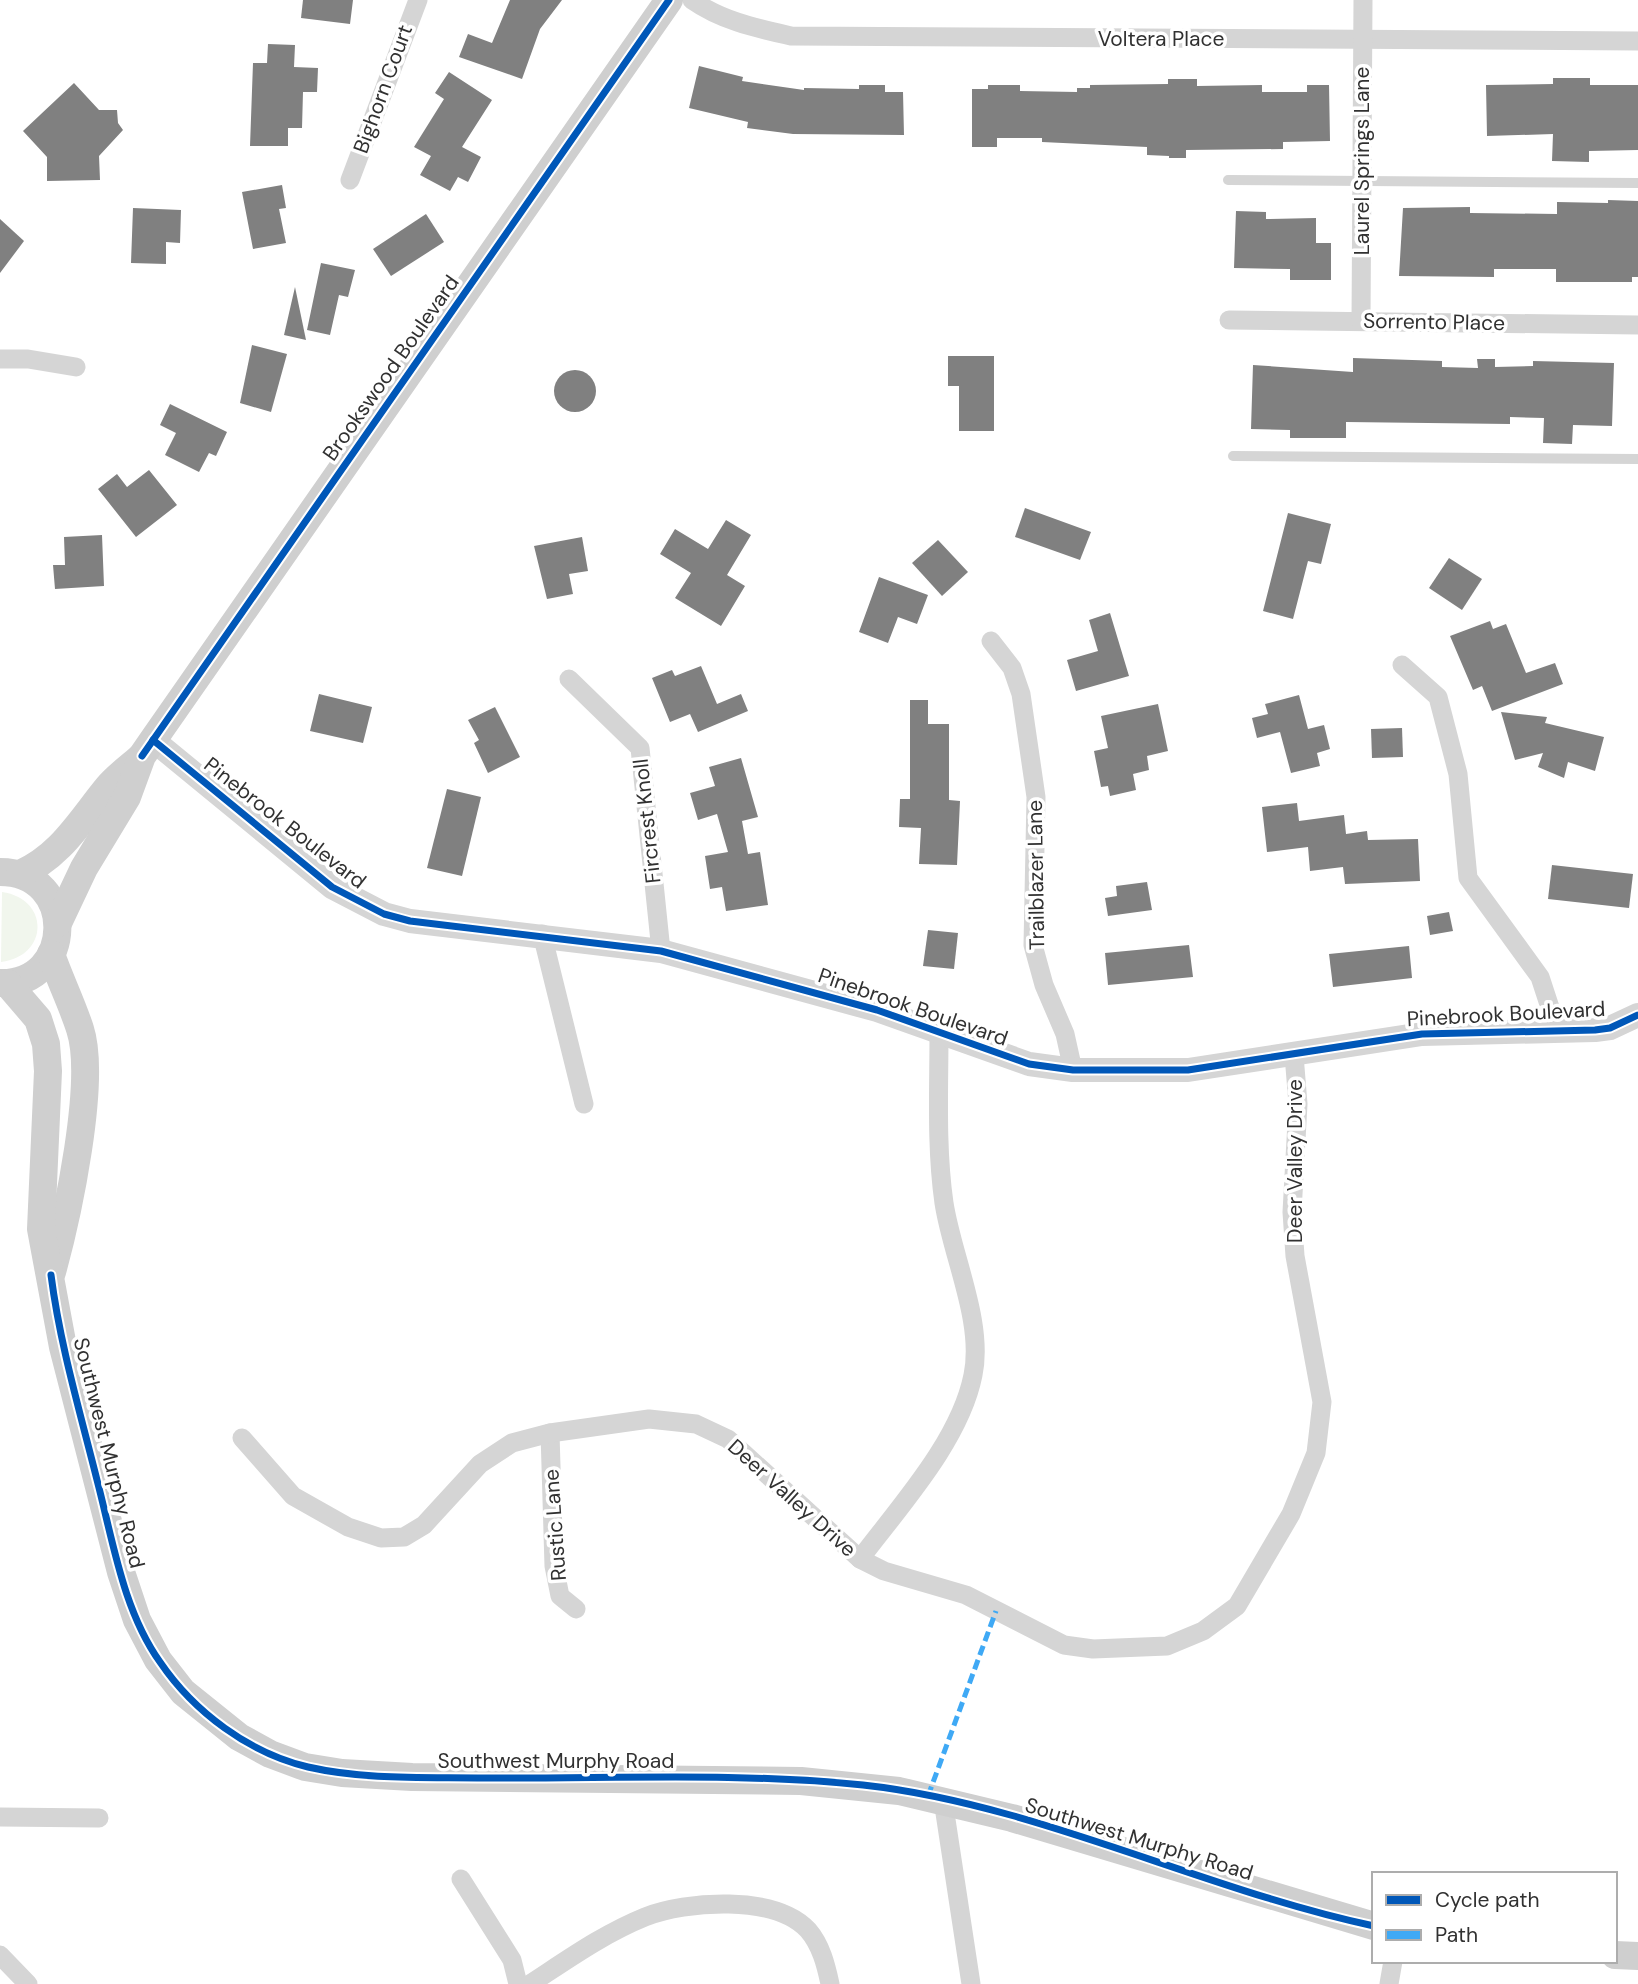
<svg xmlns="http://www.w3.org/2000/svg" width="1638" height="1984" viewBox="0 0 1638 1984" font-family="'DM Sans',sans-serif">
  <rect width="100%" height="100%" fill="#fff"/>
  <path fill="#f1f6ed" d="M 2,892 C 50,899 49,956 1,962 Z"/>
  <g fill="#808080">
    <path d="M 303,0 L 353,0 L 350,24 L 301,18 Z"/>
    <path d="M 510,0 L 562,0 L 540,29 L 522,79 L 459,57 L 468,34 L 492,43 Z"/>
    <path d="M 268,44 L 295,45 L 294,67 L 318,68 L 317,92 L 303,92 L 302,128 L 288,128 L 288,146 L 250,146 L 253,63 L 267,63 Z"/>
    <path d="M 699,66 L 743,77 L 742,81 L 804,90 L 804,88 L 859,89 L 859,85 L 885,85 L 885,92 L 903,92 L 904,135 L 793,134 L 747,128 L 748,122 L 689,108 Z"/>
    <path d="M 449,72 L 492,100 L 462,147 L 481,157 L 468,182 L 458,177 L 450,191 L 420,175 L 431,156 L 414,147 L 444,99 L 435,93 Z"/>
    <path d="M 1553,78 L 1590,78 L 1590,85 L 1638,85 L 1638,150 L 1589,151 L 1589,162 L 1552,161 L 1553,134 L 1487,136 L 1486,85 L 1553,84 Z"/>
    <path d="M 1168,79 L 1197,79 L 1197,86 L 1262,85 L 1262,92 L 1307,92 L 1307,85 L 1329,85 L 1330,141 L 1283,142 L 1283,149 L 1186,150 L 1186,158 L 1169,158 L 1169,156 L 1147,155 L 1147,147 L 1042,142 L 1042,138 L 997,138 L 997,147 L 972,147 L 972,89 L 988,89 L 988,85 L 1020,85 L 1020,91 L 1077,92 L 1077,88 L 1090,88 L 1090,85 L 1168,84 Z"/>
    <path d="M 74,83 L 99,110 L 117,110 L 118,123 L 123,130 L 99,156 L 100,180 L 47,181 L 47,157 L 23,131 Z"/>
    <path d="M 282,185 L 286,208 L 279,209 L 286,243 L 253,249 L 242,192 Z"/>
    <path d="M 1608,200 L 1638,201 L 1638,277 L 1632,277 L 1632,282 L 1556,282 L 1556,269 L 1494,269 L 1494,277 L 1399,276 L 1403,208 L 1470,207 L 1470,213 L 1557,214 L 1557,202 L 1608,203 Z"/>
    <path d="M 133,208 L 181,210 L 180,243 L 166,242 L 166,264 L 131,263 Z"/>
    <path d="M 1236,211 L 1266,212 L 1266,219 L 1316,218 L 1316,243 L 1331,243 L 1331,280 L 1290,280 L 1290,269 L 1234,268 Z"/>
    <path d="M 426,214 L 444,242 L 391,276 L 373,249 Z"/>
    <path d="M 0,219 L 24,241 L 0,273 Z"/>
    <path d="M 321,263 L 355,270 L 348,297 L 339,295 L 330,335 L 307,330 Z"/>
    <path d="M 295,287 L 306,340 L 284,335 Z"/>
    <path d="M 252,345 L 287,354 L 271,412 L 240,403 Z"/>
    <path d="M 948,356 L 994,356 L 994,431 L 959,431 L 959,386 L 948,386 Z"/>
    <path d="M 1353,358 L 1442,361 L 1442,367 L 1478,368 L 1477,359 L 1495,359 L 1495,367 L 1533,366 L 1533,361 L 1614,363 L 1612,426 L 1573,425 L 1572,444 L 1543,443 L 1544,418 L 1510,417 L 1510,424 L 1346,422 L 1346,438 L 1290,438 L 1290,430 L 1251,429 L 1253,365 L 1353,372 Z"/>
    <circle cx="575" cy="391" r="21"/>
    <path d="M 170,404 L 227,432 L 216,456 L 209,453 L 199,472 L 165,455 L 176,433 L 160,425 Z"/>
    <path d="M 149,470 L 177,505 L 136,537 L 98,489 L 117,474 L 127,487 Z"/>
    <path d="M 1025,508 L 1091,532 L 1080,560 L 1015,537 Z"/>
    <path d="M 1288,513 L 1331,524 L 1321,564 L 1308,561 L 1293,619 L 1263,611 Z"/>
    <path d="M 726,520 L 751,535 L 727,575 L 745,586 L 721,626 L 675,598 L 691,573 L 660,554 L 675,529 L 708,549 Z"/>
    <path d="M 102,535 L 104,586 L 55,589 L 53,565 L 65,565 L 64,537 Z"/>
    <path d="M 582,537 L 588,571 L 569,574 L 573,594 L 547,599 L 534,546 Z"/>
    <path d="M 938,540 L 968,572 L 942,596 L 912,563 Z"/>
    <path d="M 1449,558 L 1482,579 L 1462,610 L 1429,588 Z"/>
    <path d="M 879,577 L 928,595 L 917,624 L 898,617 L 888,643 L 859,632 Z"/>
    <path d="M 1110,613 L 1129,676 L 1076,691 L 1067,660 L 1098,651 L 1089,620 Z"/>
    <path d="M 1490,621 L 1493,629 L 1506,624 L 1526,673 L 1555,663 L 1563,684 L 1492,711 L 1482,686 L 1473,690 L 1450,636 Z"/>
    <path d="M 701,666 L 717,704 L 741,694 L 748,711 L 698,732 L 690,714 L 670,722 L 652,678 L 672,670 L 675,676 Z"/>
    <path d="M 319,694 L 372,707 L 363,743 L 310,731 Z"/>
    <path d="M 1299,695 L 1308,729 L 1324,725 L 1330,749 L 1317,753 L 1320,766 L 1291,773 L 1280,732 L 1257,738 L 1252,718 L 1268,714 L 1265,704 Z"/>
    <path d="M 910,700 L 928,700 L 928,724 L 949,724 L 949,800 L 960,801 L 957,865 L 919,864 L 921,828 L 899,827 L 900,799 L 910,799 Z"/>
    <path d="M 1158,704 L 1168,751 L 1147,756 L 1149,770 L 1133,774 L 1136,790 L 1110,796 L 1108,786 L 1101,787 L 1094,751 L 1108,748 L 1101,716 Z"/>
    <path d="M 495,707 L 520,757 L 488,773 L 474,743 L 479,740 L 468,720 Z"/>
    <path d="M 1501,712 L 1547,717 L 1545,723 L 1604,737 L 1595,771 L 1568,762 L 1564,778 L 1538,767 L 1543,753 L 1515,760 Z"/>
    <path d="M 1402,728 L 1403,757 L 1372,758 L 1371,729 Z"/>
    <path d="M 741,758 L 758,817 L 742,821 L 748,854 L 760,852 L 768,905 L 726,911 L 722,887 L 710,889 L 705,856 L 728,852 L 717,814 L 698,820 L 690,793 L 715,786 L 709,767 Z"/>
    <path d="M 447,789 L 481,797 L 462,876 L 427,868 Z"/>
    <path d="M 1297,803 L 1299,821 L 1344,815 L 1346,834 L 1367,831 L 1368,840 L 1418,839 L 1420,881 L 1345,884 L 1343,867 L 1310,871 L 1308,847 L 1267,852 L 1262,807 Z"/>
    <path d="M 1552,865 L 1633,874 L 1629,908 L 1548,899 Z"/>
    <path d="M 1147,882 L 1152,910 L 1108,916 L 1105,898 L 1117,896 L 1116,886 Z"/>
    <path d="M 1449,912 L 1453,931 L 1430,935 L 1427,916 Z"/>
    <path d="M 928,930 L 958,933 L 954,969 L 923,966 Z"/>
    <path d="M 1189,945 L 1193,977 L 1108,985 L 1105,953 Z"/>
    <path d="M 1409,946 L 1412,978 L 1333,987 L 1329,954 Z"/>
  </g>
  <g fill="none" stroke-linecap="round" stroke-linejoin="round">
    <g stroke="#d5d5d5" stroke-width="10">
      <path d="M 1228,180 L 1638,183"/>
      <path d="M 1233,456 L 1638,459"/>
    </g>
    <g stroke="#d5d5d5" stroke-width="19">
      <path d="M 692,0 C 722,21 756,28 791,36 L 1638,41"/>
      <path d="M 350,180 L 418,0"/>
      <path d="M 1229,320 L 1638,325"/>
      <path d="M 1361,321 L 1363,0"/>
      <path d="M 0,359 L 28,359 L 76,367"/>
      <path d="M 991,641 L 1012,668 L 1021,694 L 1036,797 L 1033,945 L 1044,985 L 1065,1034 L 1073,1070"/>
      <path d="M 1402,665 L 1438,697 L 1458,774 L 1468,878 L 1540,977 L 1558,1032"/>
      <path d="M 569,679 L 640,748 L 661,951"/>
      <path d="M 542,934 L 584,1104"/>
      <path d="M 550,1433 L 554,1566 L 560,1596 L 576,1609"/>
      <path d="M 242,1438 L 293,1496 L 348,1527 L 381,1538 L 404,1537 L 424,1525 L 480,1464 L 512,1443 L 550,1433 L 649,1419 L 696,1424 L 728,1439 L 860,1559 L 884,1571 L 966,1595 L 1064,1645 L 1093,1649 L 1167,1646 L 1203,1631 L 1237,1606 L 1291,1514 L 1316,1453 L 1322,1402 L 1295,1256 L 1292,1212 L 1298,1104 L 1294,1055"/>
      <path d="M 860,1559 C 899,1507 960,1441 973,1375 C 984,1322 952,1256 944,1203 C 936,1147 939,1089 939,1033"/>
      <path d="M 943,1800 L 971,1984"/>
      <path d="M 0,1817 L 99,1818"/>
      <path d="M 461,1879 L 512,1960 L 518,1984"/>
      <path d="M 0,1955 L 28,1984"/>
      <path d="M 530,1984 C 567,1960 603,1934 645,1917 C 686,1901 774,1894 808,1930 C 821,1945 826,1965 830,1984"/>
      <path d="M 1389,1984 L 1393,1961"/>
    </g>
    <path stroke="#d5d5d5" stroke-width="24" d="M 153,740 L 332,887 L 384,914 L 410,921 L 661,951 L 877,1010 L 1029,1064 L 1073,1070 L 1188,1070 L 1422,1034 L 1595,1030 L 1610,1028 L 1638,1015"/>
    <g stroke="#cfcfcf" stroke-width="28">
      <path d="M 0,872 C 78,872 75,985 0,983"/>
      <path d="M 20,874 C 61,856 80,821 108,787 C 117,776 130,767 140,758"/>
      <path d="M 58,923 L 84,868 L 127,797 L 142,756 L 153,740 L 669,0"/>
      <path d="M 51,954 C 60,980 72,1004 80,1029 C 97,1081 67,1218 52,1272"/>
      <path d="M 7,983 L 38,1019 L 46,1044 L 48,1071 L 41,1229 L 63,1347 L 121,1572 L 137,1620 L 158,1660 L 183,1692 L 239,1737 L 270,1754 L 305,1767 L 342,1773 L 412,1777 L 801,1781 L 899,1791 L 1012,1818 L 1374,1926"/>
      <path d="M 1615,1955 L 1638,1956"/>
    </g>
    <path stroke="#3fa9f5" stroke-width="5" stroke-dasharray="10 5" stroke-linecap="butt" d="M 928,1796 L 996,1611"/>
    <g stroke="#fff" stroke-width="11">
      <g id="cycleway">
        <path d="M 153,740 L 332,887 L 384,914 L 410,921 L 661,951 L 877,1010 L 1029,1064 L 1073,1070 L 1188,1070 L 1422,1034 L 1595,1030 L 1610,1028 L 1638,1015"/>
        <path d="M 142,756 L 669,0"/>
        <path d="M 51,1275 C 60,1345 80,1412 97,1480 C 113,1541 123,1610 160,1662 C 194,1712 249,1753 308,1767 C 365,1780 426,1777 484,1778 C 610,1779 738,1772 863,1785 C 1036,1804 1204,1890 1374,1926"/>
      </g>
    </g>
    <use href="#cycleway" stroke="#0057b8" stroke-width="7"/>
  </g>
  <g text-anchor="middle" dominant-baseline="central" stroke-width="7" stroke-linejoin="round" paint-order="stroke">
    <g font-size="21" fill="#313131" stroke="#fff">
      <text x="1161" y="39">Voltera Place</text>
      <text transform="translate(383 89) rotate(-70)">Bighorn Court</text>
      <text transform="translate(1362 161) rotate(-90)">Laurel Springs Lane</text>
      <text transform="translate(1434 322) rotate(1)">Sorrento Place</text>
      <text transform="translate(391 368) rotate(-55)">Brookswood Boulevard</text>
      <text transform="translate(647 821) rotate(-96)">Fircrest Knoll</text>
      <text transform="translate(285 823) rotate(38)">Pinebrook Boulevard</text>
      <text transform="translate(1036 875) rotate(-91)">Trailblazer Lane</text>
      <text transform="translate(913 1007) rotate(19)">Pinebrook Boulevard</text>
      <text transform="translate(1506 1014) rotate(-3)">Pinebrook Boulevard</text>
      <text transform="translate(1295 1161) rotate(-90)">Deer Valley Drive</text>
      <text transform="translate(109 1453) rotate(76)">Southwest Murphy Road</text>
      <text transform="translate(792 1498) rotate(42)">Deer Valley Drive</text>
      <text transform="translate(555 1525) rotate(-94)">Rustic Lane</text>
      <text x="556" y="1761">Southwest Murphy Road</text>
      <text transform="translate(1139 1839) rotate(17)">Southwest Murphy Road</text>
    </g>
  </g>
  <rect x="1372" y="1872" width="245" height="91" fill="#ffffff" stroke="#adadad" stroke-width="2"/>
  <rect x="1386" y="1895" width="35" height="10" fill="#0057b8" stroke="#adadad" stroke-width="2"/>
  <text x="1435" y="1907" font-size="21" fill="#313131">Cycle path</text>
  <rect x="1386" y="1930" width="35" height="10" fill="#3fa9f5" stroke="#adadad" stroke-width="2"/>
  <text x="1435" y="1942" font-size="21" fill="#313131">Path</text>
</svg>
